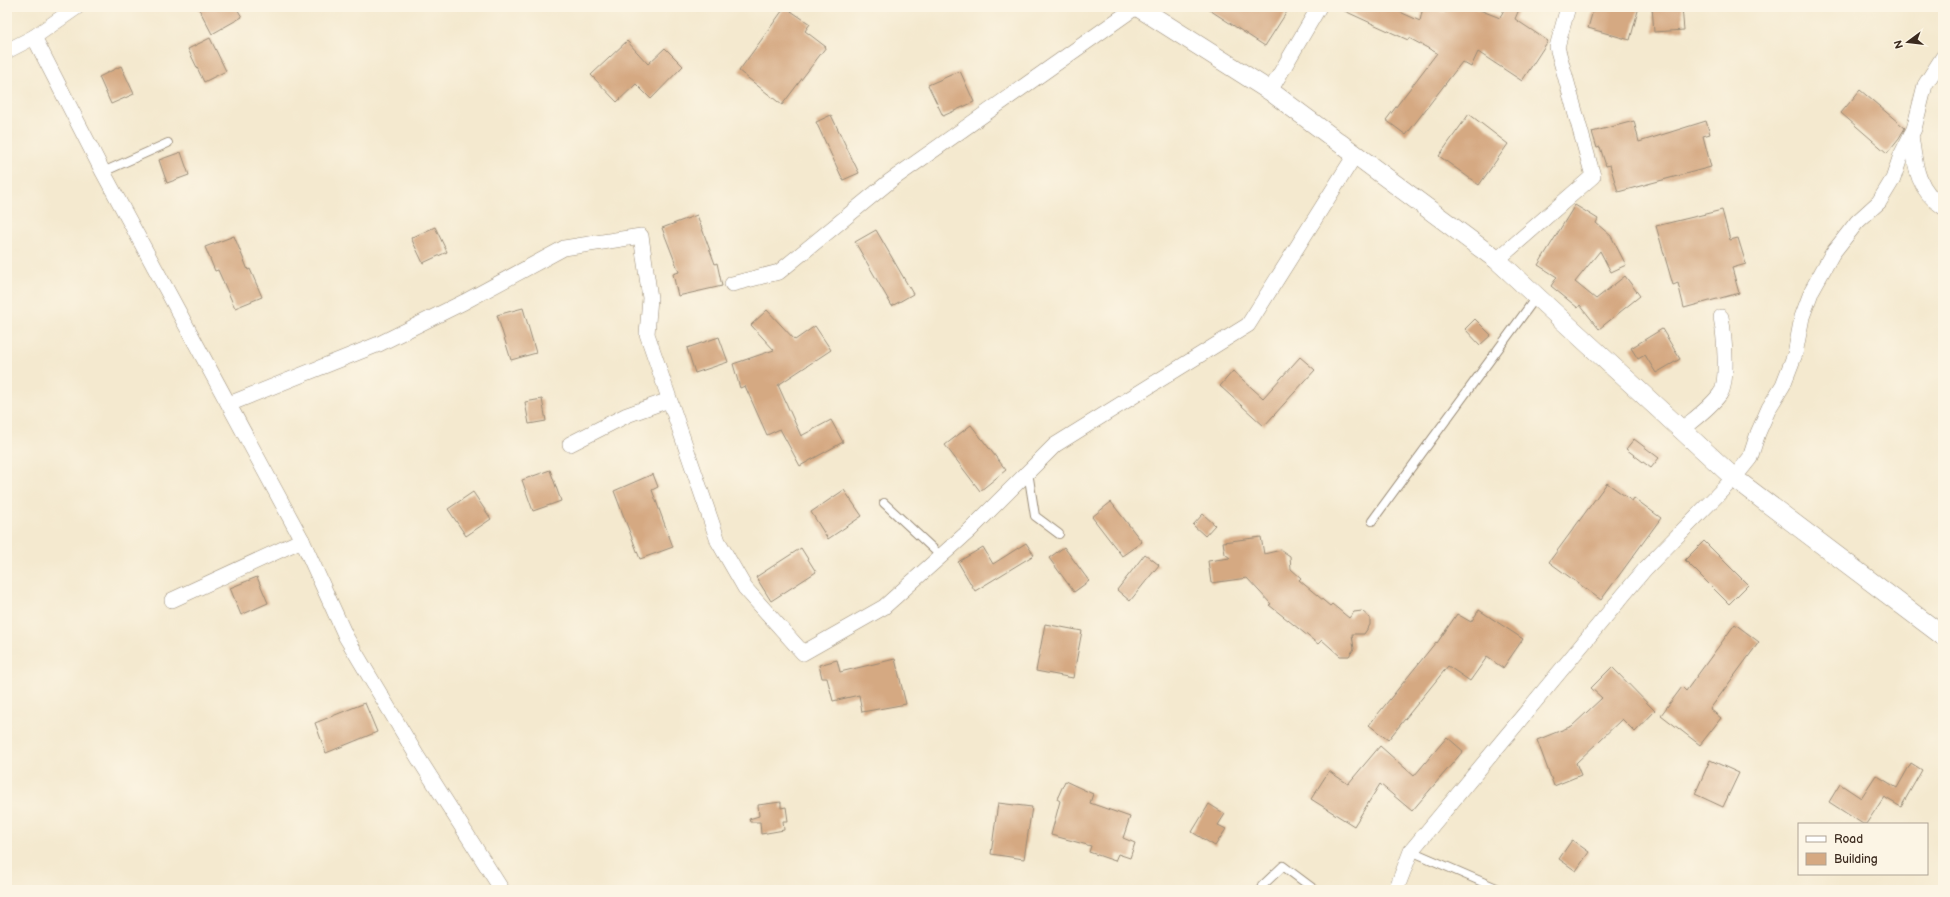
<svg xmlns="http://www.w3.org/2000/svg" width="1950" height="897" viewBox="0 0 1950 897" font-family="'Balsamiq Sans',sans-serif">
  <rect width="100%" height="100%" fill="#fcf5e5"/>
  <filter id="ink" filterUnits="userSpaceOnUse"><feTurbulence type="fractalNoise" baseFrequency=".025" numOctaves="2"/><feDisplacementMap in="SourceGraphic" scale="8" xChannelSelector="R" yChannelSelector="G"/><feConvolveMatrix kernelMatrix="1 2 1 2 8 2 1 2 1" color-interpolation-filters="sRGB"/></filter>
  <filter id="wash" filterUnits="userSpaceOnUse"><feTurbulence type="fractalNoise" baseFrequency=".012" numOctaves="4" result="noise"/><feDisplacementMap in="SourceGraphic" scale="16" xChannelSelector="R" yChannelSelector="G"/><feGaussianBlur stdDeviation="0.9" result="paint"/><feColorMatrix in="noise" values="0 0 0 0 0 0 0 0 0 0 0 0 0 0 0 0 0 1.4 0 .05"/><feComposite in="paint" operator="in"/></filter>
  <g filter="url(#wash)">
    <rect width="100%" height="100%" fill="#f4e9cf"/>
    <g id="blocks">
      <g fill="#d5a982">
        <path d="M 198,7 L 236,7 L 242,17 L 212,34 Z"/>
        <path d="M 785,7 L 810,24 L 805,31 L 826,47 L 782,105 L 739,71 Z"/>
        <path d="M 1205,7 L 1290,7 L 1265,46 Z"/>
        <path d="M 1336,7 L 1389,7 L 1420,21 L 1423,7 L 1446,12 L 1447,7 L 1472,7 L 1500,18 L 1505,7 L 1520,7 L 1515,19 L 1548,41 L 1522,81 L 1478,52 L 1471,67 L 1462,62 L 1406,135 L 1386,120 L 1437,53 L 1409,38 L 1408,40 Z"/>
        <path d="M 1594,7 L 1639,7 L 1630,40 L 1588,28 Z"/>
        <path d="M 1652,7 L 1682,7 L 1684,30 L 1654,32 Z"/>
        <path d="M 210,38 L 226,71 L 204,82 L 188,49 Z"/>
        <path d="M 627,41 L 648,64 L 665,48 L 683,66 L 651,99 L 636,84 L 617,102 L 591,75 Z"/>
        <path d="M 121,66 L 134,94 L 111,104 L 99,77 Z"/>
        <path d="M 960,71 L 974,102 L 943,116 L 928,85 Z"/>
        <path d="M 1860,90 L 1905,128 L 1899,138 L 1887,153 L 1841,113 Z"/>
        <path d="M 1469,114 L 1508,144 L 1479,185 L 1439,156 Z"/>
        <path d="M 831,115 L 859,173 L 843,180 L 816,122 Z"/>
        <path d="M 1634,121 L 1639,142 L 1706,121 L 1710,134 L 1703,136 L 1711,167 L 1618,192 L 1610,165 L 1606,166 L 1600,147 L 1597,148 L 1592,132 Z"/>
        <path d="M 181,152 L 189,175 L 167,183 L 159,160 Z"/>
        <path d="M 1575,205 L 1598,219 L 1596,223 L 1611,236 L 1626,265 L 1611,272 L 1600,251 L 1575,282 L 1596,299 L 1625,276 L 1640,296 L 1599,329 L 1580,305 L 1578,308 L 1551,286 L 1557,277 L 1538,265 Z"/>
        <path d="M 1722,210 L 1730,240 L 1738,238 L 1746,264 L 1732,268 L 1739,293 L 1684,308 L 1678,283 L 1673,285 L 1656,226 Z"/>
        <path d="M 697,215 L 715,264 L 717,263 L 722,286 L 678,296 L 673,274 L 679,272 L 662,228 Z"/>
        <path d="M 435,227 L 447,252 L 423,263 L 411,238 Z"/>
        <path d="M 876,230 L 913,294 L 892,306 L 855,242 Z"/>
        <path d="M 234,236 L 248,270 L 250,269 L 262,297 L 235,308 L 218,270 L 215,271 L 205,247 Z"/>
        <path d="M 523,308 L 536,353 L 511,360 L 497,315 Z"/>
        <path d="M 767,310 L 795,340 L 815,326 L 831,350 L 778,385 L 801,436 L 831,420 L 843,442 L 800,466 L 780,429 L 767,435 L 745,386 L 740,388 L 733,364 L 774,350 L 751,325 Z"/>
        <path d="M 1475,319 L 1491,335 L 1480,345 L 1465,329 Z"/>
        <path d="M 1662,329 L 1680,359 L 1656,373 L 1645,355 L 1638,359 L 1631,348 Z"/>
        <path d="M 719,337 L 728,362 L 695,373 L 687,348 Z"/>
        <path d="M 1300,357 L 1315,370 L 1264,426 L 1220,386 L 1233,371 L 1263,398 Z"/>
        <path d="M 542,399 L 546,421 L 529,424 L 525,402 Z"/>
        <path d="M 971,425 L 1006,470 L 980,491 L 945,445 Z"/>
        <path d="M 1634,439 L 1659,458 L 1651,468 L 1626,449 Z"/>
        <path d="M 550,470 L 561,501 L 533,511 L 522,480 Z"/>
        <path d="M 653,474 L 658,487 L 652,490 L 673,547 L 640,559 L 614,491 Z"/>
        <path d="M 1607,483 L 1632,501 L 1634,498 L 1661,518 L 1601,600 L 1549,562 Z"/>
        <path d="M 844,490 L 862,516 L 828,539 L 811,512 Z"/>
        <path d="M 473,492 L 491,519 L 466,536 L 448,509 Z"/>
        <path d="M 1111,502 L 1142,542 L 1122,556 L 1092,517 Z"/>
        <path d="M 1203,514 L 1215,525 L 1205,536 L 1193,525 Z"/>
        <path d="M 1261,537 L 1264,554 L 1281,550 L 1290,556 L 1291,569 L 1301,578 L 1299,580 L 1330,606 L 1332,604 L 1349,618 L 1354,612 L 1362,611 L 1370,618 L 1370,625 L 1364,634 L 1352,634 L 1354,649 L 1349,656 L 1340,656 L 1322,640 L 1318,644 L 1269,605 L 1271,604 L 1247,578 L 1211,583 L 1208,561 L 1230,558 L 1225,554 L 1223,542 Z"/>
        <path d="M 1704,541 L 1748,585 L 1729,604 L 1685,560 Z"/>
        <path d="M 1026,543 L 1034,555 L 975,591 L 958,562 L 983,547 L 993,564 Z"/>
        <path d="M 1064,547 L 1089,581 L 1074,592 L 1049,558 Z"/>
        <path d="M 801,548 L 816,572 L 771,601 L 756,577 Z"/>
        <path d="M 1145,554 L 1159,565 L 1130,601 L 1117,590 Z"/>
        <path d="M 257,577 L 268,603 L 241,615 L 230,588 Z"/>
        <path d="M 1479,610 L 1523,639 L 1503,668 L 1487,657 L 1470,681 L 1448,666 L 1388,740 L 1369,725 L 1436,642 L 1437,643 L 1457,614 L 1471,622 Z"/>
        <path d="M 1045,624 L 1082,631 L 1073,678 L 1036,671 Z"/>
        <path d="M 1735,624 L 1759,642 L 1710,709 L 1721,718 L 1700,745 L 1661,715 L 1682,687 L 1686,691 Z"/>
        <path d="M 895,659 L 906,704 L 862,712 L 859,695 L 833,701 L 827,678 L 822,678 L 819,665 L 837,660 L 840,672 Z"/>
        <path d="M 1612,667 L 1655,711 L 1635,732 L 1622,719 L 1576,763 L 1581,775 L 1554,786 L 1537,740 L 1572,726 L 1602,698 L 1591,688 Z"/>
        <path d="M 365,703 L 377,732 L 326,753 L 315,723 Z"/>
        <path d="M 1447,737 L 1463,751 L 1412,811 L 1380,784 L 1354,826 L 1311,799 L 1329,771 L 1348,784 L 1380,746 L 1414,776 Z"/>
        <path d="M 1710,760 L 1739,773 L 1723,807 L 1695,794 Z"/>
        <path d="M 1911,763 L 1922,770 L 1901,807 L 1884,797 L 1866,824 L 1863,824 L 1829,802 L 1840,784 L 1861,798 L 1876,775 L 1897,788 Z"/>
        <path d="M 1065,781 L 1093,794 L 1090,803 L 1130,817 L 1123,838 L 1135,843 L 1130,858 L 1118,854 L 1115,861 L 1089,852 L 1091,846 L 1051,835 L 1060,801 L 1057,799 Z"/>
        <path d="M 781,802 L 781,808 L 786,807 L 788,821 L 783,821 L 784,830 L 761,834 L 760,822 L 750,822 L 749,819 L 759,816 L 758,805 Z"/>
        <path d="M 998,803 L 1032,807 L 1024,859 L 991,854 Z"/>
        <path d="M 1209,804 L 1225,814 L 1218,825 L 1226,829 L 1215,846 L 1192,832 Z"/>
        <path d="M 1572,840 L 1589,852 L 1576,871 L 1559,859 Z"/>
      </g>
    </g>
  </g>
  <g filter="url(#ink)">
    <use href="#blocks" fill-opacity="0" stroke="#988a76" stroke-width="1"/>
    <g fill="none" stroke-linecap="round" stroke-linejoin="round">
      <g stroke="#988a76" stroke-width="10">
        <g id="service">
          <path d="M 103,172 L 168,143"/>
          <path d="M 1028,472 L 1035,516 L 1059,534"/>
          <path d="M 884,503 L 941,556"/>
          <path d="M 1372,521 L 1537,296"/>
          <path d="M 1411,851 L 1501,890"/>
          <path d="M 1262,886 L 1283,866 L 1315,890"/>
        </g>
      </g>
      <g stroke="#988a76" stroke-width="16">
        <g id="minor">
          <path d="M 34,37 L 103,172 L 302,540 L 346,637 L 417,756 L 502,890"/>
          <path d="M 7,51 L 34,37 L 77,7"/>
          <path d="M 1270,91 L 1319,7"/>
          <path d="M 1911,135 C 1915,164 1916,189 1943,207"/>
          <path d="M 1497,260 L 1593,176 L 1557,47 L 1568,7"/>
          <path d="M 732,284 L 779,272 L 890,181 L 1136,7"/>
          <path d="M 229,404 L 379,344 L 464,302 L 564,248 L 641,236 L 650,298 L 647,334 L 718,541 L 745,588 L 803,653 L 884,607 L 969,531 L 1055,445 L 1248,325 L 1355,155"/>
          <path d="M 1681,430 C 1694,419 1710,408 1720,394 C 1729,381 1724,333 1721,317"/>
          <path d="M 570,444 L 627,415 L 669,400"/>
          <path d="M 172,600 L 302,540"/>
          <path d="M 1396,890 L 1411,851 L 1645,569 L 1734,478 L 1750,458 L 1758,433 L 1769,408 L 1783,385 L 1795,354 L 1802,317 L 1812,290 L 1832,254 L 1857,222 L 1879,202 L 1893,179 L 1901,155 L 1914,129 L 1925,85 L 1943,57"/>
        </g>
      </g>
      <g stroke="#988a76" stroke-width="20">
        <path id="tertiary" d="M 1138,7 L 1270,91 L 1497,260 L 1734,478 L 1943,636"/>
      </g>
      <use href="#service" stroke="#fff" stroke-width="8"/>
      <use href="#minor" stroke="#fff" stroke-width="15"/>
      <use href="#tertiary" stroke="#fff" stroke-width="19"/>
    </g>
  </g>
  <rect width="1950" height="897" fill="none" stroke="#fcf5e5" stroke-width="24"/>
  <rect x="1798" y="823" width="130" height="52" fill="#fcf5e5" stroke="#afa495"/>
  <rect x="1806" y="836" width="20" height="6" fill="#ffffff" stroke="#afa495"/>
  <text x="1834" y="843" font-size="12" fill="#3b2a1e">Road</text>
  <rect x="1806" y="853" width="20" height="12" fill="#d5a982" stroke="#afa495"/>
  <text x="1834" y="863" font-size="12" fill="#3b2a1e">Building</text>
  <g transform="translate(1908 42) rotate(255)" stroke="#fcf5e5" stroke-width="3" paint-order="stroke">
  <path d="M0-3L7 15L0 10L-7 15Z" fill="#3b2a1e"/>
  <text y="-6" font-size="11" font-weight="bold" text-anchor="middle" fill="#3b2a1e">N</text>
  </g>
</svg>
